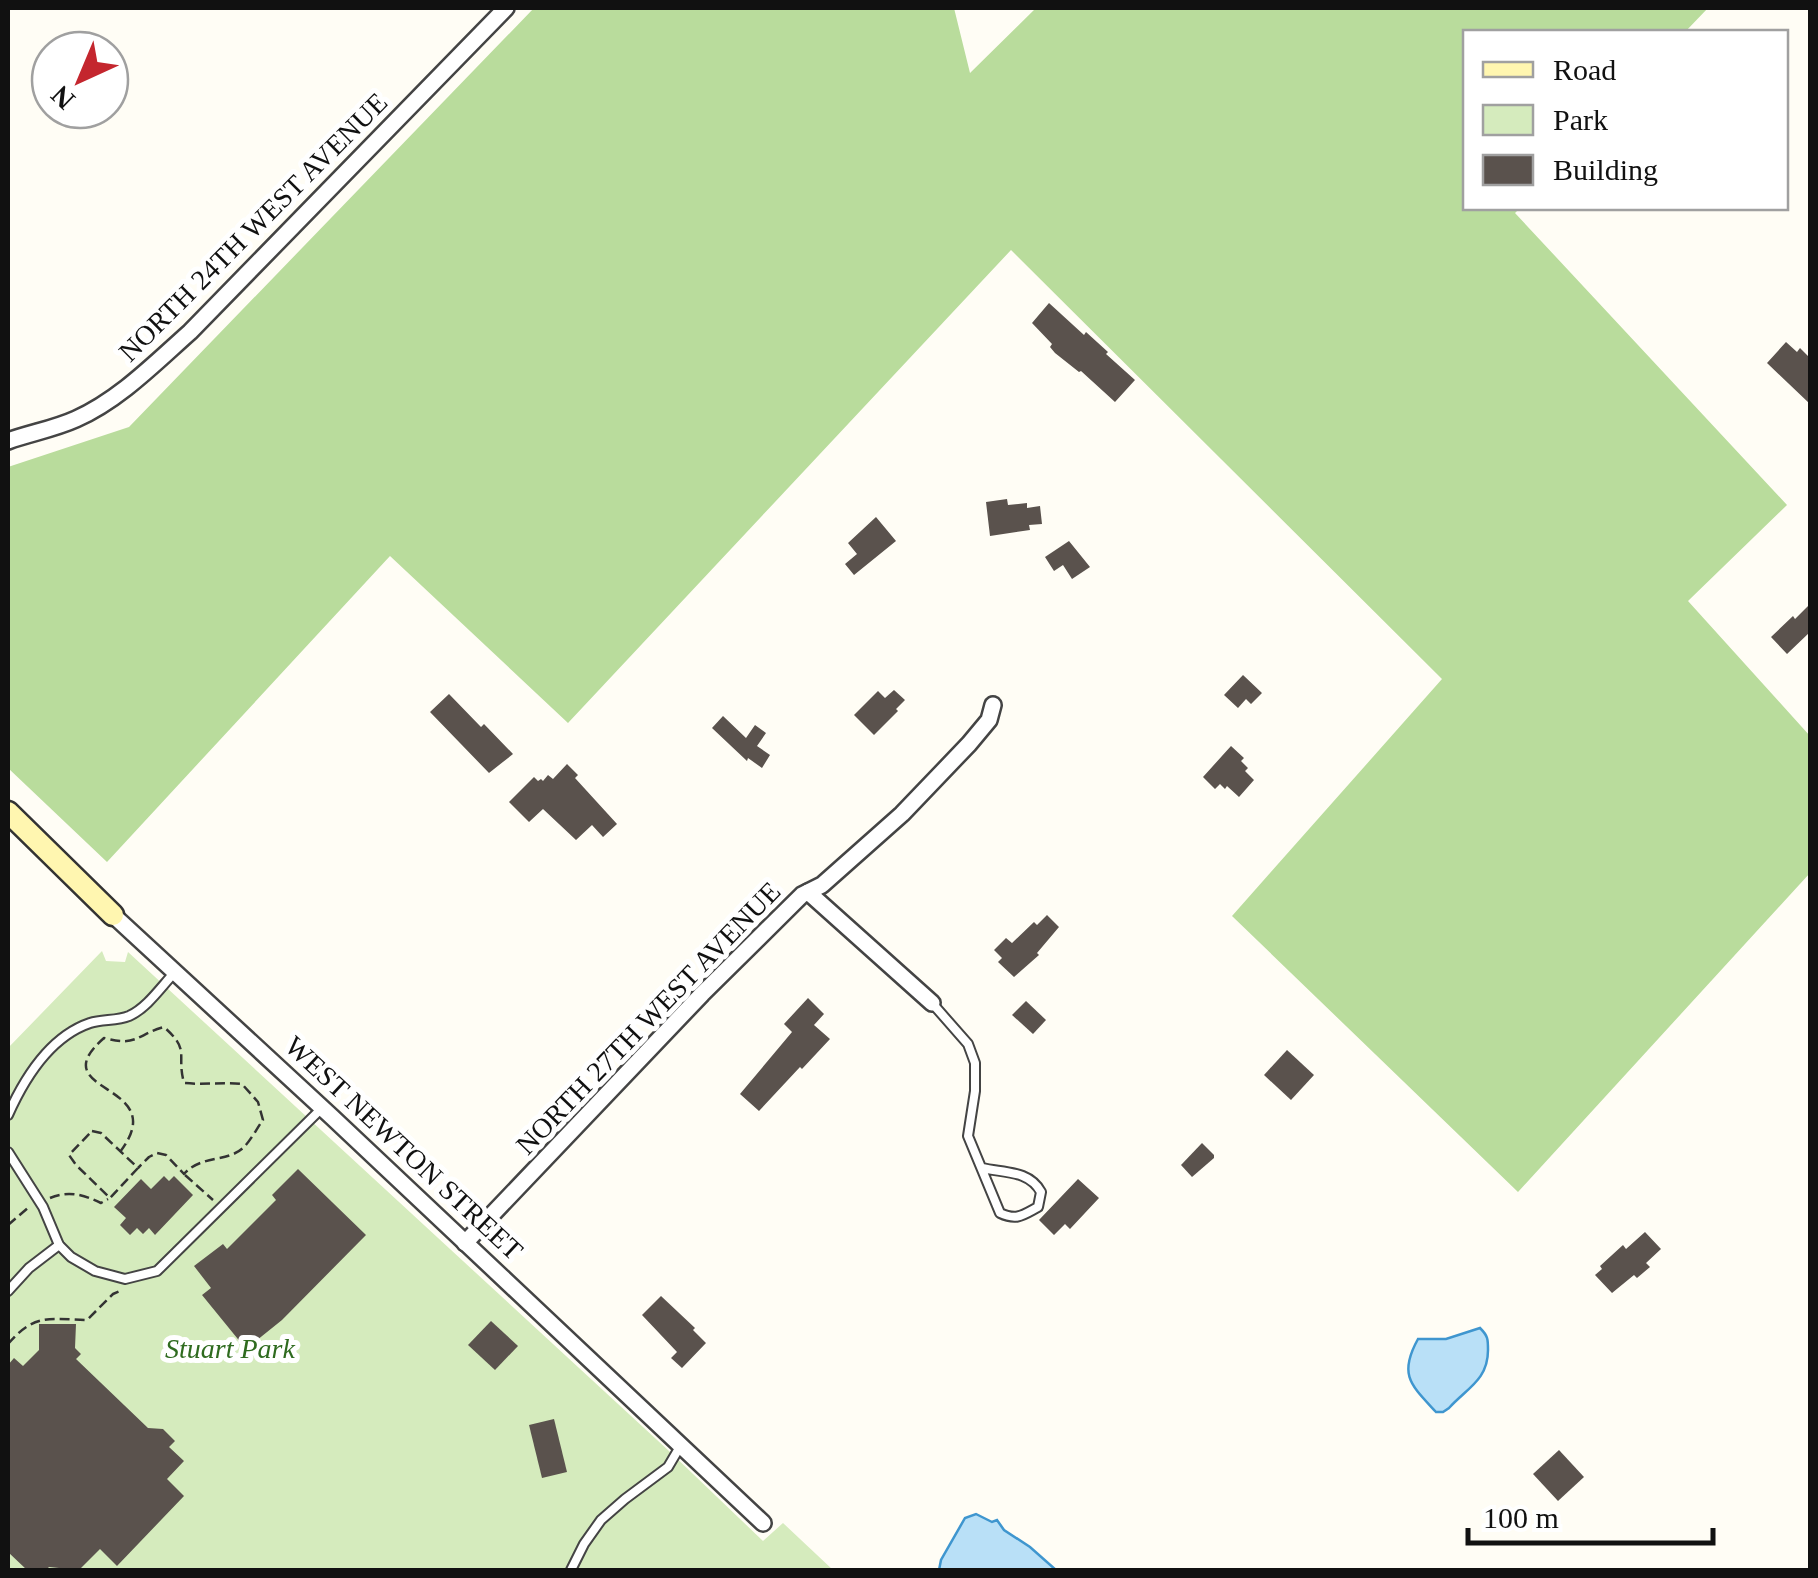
<svg xmlns="http://www.w3.org/2000/svg" width="1818" height="1578" viewBox="0 0 1818 1578" font-family="'Times New Roman',serif">
  <rect width="100%" height="100%" fill="#fffdf5"/>
  <path fill="#d5ebbd" d="M 102,951 L 106,961 L 125,962 L 128,952 L 669,1451 L 763,1541 L 783,1523 L 833,1570 L 8,1570 L 8,1048 Z"/>
  <path fill="#b9dc9c" d="M 534,8 L 954,8 L 970,73 L 1036,8 L 1708,8 L 1685,32 L 1466,32 L 1466,208 L 1520,208 L 1515,213 L 1787,505 L 1688,601 L 1810,736 L 1810,873 L 1518,1192 L 1232,916 L 1442,679 L 1011,250 L 568,723 L 390,556 L 107,862 L 8,768 L 8,467 L 129,427 Z"/>
  <g fill="#b9e0f7" stroke="#3f96cf" stroke-width="2.5">
    <path d="M 1480,1328 C 1488,1336 1488,1339 1488,1350 C 1488,1380 1467,1388 1449,1408 L 1443,1412 L 1436,1412 C 1411,1385 1398,1375 1418,1339 L 1446,1339 Z"/>
    <path d="M 976,1514 L 992,1522 L 997,1520 L 1004,1530 L 1030,1547 L 1056,1570 L 939,1570 L 941,1560 L 965,1518 Z"/>
  </g>
  <g fill="#5a524d">
    <path d="M 1049,303 L 1084,335 L 1086,332 L 1108,352 L 1106,354 L 1135,380 L 1115,402 L 1081,371 L 1079,372 L 1055,353 L 1050,347 L 1052,344 L 1032,323 Z"/>
    <path d="M 1786,342 L 1797,352 L 1800,348 L 1810,358 L 1810,404 L 1767,363 Z"/>
    <path d="M 1007,499 L 1008,505 L 1027,503 L 1027,508 L 1040,506 L 1042,524 L 1029,525 L 1030,530 L 990,536 L 986,502 Z"/>
    <path d="M 876,517 L 896,541 L 854,575 L 845,564 L 857,554 L 848,543 Z"/>
    <path d="M 1069,541 L 1090,567 L 1072,579 L 1063,565 L 1054,571 L 1045,557 Z"/>
    <path d="M 1810,604 L 1810,632 L 1787,654 L 1771,637 L 1793,616 L 1795,619 Z"/>
    <path d="M 1243,675 L 1262,693 L 1251,704 L 1246,699 L 1238,708 L 1224,695 Z"/>
    <path d="M 894,690 L 905,700 L 896,709 L 898,711 L 874,735 L 854,715 L 878,691 L 885,698 Z"/>
    <path d="M 449,694 L 481,727 L 484,724 L 513,754 L 489,773 L 430,712 Z"/>
    <path d="M 723,716 L 746,738 L 755,725 L 766,733 L 757,746 L 770,755 L 762,768 L 748,758 L 747,761 L 712,728 Z"/>
    <path d="M 1231,746 L 1244,758 L 1241,761 L 1248,768 L 1245,771 L 1254,780 L 1239,797 L 1227,786 L 1225,789 L 1220,784 L 1215,789 L 1203,777 Z"/>
    <path d="M 567,764 L 578,775 L 575,778 L 617,824 L 603,837 L 592,825 L 576,840 L 543,809 L 529,822 L 509,802 L 534,777 L 538,781 L 541,779 L 543,781 L 548,775 L 553,779 Z"/>
    <path d="M 1047,915 L 1059,927 L 1037,953 L 1039,955 L 1014,977 L 998,962 L 1002,958 L 994,950 L 1006,938 L 1012,943 L 1034,922 L 1037,925 Z"/>
    <path d="M 808,998 L 824,1014 L 814,1025 L 830,1039 L 802,1069 L 800,1067 L 759,1111 L 740,1094 L 792,1032 L 784,1024 Z"/>
    <path d="M 1026,1001 L 1046,1020 L 1033,1034 L 1012,1015 Z"/>
    <path d="M 1287,1050 L 1314,1075 L 1291,1100 L 1264,1075 Z"/>
    <path d="M 1202,1143 L 1214,1155 L 1214,1158 L 1192,1177 L 1181,1165 Z"/>
    <path d="M 298,1169 L 366,1235 L 282,1320 L 246,1349 L 202,1295 L 211,1288 L 194,1266 L 223,1244 L 227,1249 L 276,1200 L 272,1195 Z"/>
    <path d="M 164,1176 L 169,1181 L 174,1176 L 193,1195 L 155,1235 L 149,1228 L 143,1234 L 137,1228 L 130,1235 L 120,1225 L 126,1218 L 114,1207 L 141,1179 L 151,1189 Z"/>
    <path d="M 1078,1179 L 1099,1198 L 1070,1229 L 1065,1224 L 1054,1235 L 1039,1220 Z"/>
    <path d="M 1645,1232 L 1661,1249 L 1646,1263 L 1650,1267 L 1637,1278 L 1634,1275 L 1612,1293 L 1595,1275 L 1602,1269 L 1600,1266 L 1623,1245 L 1626,1249 Z"/>
    <path d="M 661,1296 L 695,1328 L 693,1330 L 706,1343 L 682,1368 L 671,1358 L 677,1352 L 642,1315 Z"/>
    <path d="M 491,1321 L 518,1346 L 495,1370 L 468,1345 Z"/>
    <path d="M 39,1324 L 76,1324 L 75,1348 L 81,1354 L 76,1359 L 148,1428 L 163,1429 L 175,1441 L 169,1447 L 184,1461 L 167,1479 L 184,1496 L 117,1566 L 100,1549 L 79,1570 L 49,1567 L 46,1570 L 27,1570 L 8,1552 L 8,1365 L 14,1358 L 23,1366 L 39,1350 Z"/>
    <path d="M 554,1419 L 567,1472 L 542,1478 L 529,1425 Z"/>
    <path d="M 1559,1450 L 1584,1477 L 1558,1501 L 1533,1474 Z"/>
  </g>
  <g fill="none" stroke-linecap="round" stroke-linejoin="round">
    <g stroke="#444" stroke-width="12">
      <g id="lane">
        <path d="M 932,1003 L 968,1044 L 975,1063 L 975,1091 L 968,1136 L 1000,1213 C 1017,1221 1023,1215 1038,1207 L 1041,1192 C 1029,1170 1004,1173 982,1168"/>
        <path d="M 8,1115 C 24,1079 49,1037 90,1023 C 102,1019 117,1021 129,1016 C 147,1008 161,987 175,972"/>
        <path d="M 8,1152 L 43,1207 L 59,1245 L 71,1257 L 95,1271 L 125,1279 L 157,1271 L 322,1108"/>
        <path d="M 8,1291 L 29,1268 L 59,1245"/>
        <path d="M 571,1570 L 584,1544 L 601,1520 L 625,1499 L 668,1467 L 681,1445"/>
      </g>
    </g>
    <g stroke="#444" stroke-width="20">
      <g id="street">
        <path d="M 8,441 C 30,433 54,429 76,419 C 119,400 155,363 190,332 L 506,8"/>
        <path d="M 808,892 L 932,1003"/>
        <path d="M 113,915 L 332,1117 L 763,1523"/>
        <path d="M 465,1243 L 702,994 L 802,895 L 822,885 L 902,814 L 969,744 L 989,720 L 993,705"/>
      </g>
    </g>
    <g stroke="#333" stroke-width="25">
      <path id="secondary" d="M 8,812 L 113,915"/>
    </g>
    <g stroke="#333" stroke-width="2.5" stroke-dasharray="10 5" stroke-linecap="butt">
      <path d="M 92,1131 L 101,1133 L 138,1168 L 110,1198 L 76,1165 L 69,1155 Z"/>
      <path d="M 120,1152 C 174,1081 39,1095 104,1038 C 137,1047 136,1035 164,1027 C 191,1051 176,1053 184,1083 C 204,1085 222,1082 242,1084 L 258,1102 L 263,1120 C 257,1128 251,1140 244,1147 C 228,1163 202,1154 184,1174 L 166,1155 L 157,1153 L 149,1157 L 138,1168"/>
      <path d="M 185,1175 L 213,1200"/>
      <path d="M 50,1198 C 69,1190 84,1195 101,1203 L 108,1199"/>
      <path d="M 8,1225 L 29,1207"/>
      <path d="M 8,1344 C 35,1313 49,1319 87,1320 L 113,1294 L 120,1291"/>
    </g>
    <use href="#lane" stroke="#fff" stroke-width="8"/>
    <use href="#street" stroke="#fff" stroke-width="15"/>
    <use href="#secondary" stroke="#fff6b0" stroke-width="20"/>
  </g>
  <g text-anchor="middle" dominant-baseline="central" stroke-width="10" stroke-linejoin="round" paint-order="stroke">
    <g font-size="28" fill="#111" stroke="#fff">
      <text transform="translate(253 227) rotate(-45)">NORTH 24TH WEST AVENUE</text>
      <text transform="translate(648 1018) rotate(-46)">NORTH 27TH WEST AVENUE</text>
      <text transform="translate(404 1148) rotate(43)">WEST NEWTON STREET</text>
    </g>
    <g font-size="28" font-style="italic" fill="#2f6b1f" stroke="#fff">
      <text x="230" y="1348">Stuart Park</text>
    </g>
  </g>
  <rect width="1818" height="1578" fill="none" stroke="#111111" stroke-width="20"/>
  <rect x="1463" y="30" width="325" height="180" fill="#ffffff" stroke="#a0a0a0" stroke-width="2.5"/>
  <rect x="1483" y="62" width="50" height="15" fill="#fff6b0" stroke="#a0a0a0" stroke-width="2.5"/>
  <text x="1553" y="80" font-size="30" fill="#111111">Road</text>
  <rect x="1483" y="105" width="50" height="30" fill="#d5ebbd" stroke="#a0a0a0" stroke-width="2.5"/>
  <text x="1553" y="130" font-size="30" fill="#111111">Park</text>
  <rect x="1483" y="155" width="50" height="30" fill="#5a524d" stroke="#a0a0a0" stroke-width="2.5"/>
  <text x="1553" y="180" font-size="30" fill="#111111">Building</text>
  <g transform="translate(80 80) rotate(224)"><circle r="48" fill="#ffffff" stroke="#a0a0a0" stroke-width="2.5"/>
  <path d="M0-8L18 38L0 25L-18 38Z" fill="#c4262e"/>
  <text y="-15" font-size="28" font-weight="bold" text-anchor="middle" fill="#111111">N</text>
  </g>
  <path d="M1468 1528v15h245v-15" fill="none" stroke="#111111" stroke-width="5"/>
  <text x="1483" y="1528" font-size="30" fill="#111111" stroke="#ffffff" stroke-width="8" paint-order="stroke">100 m</text>
</svg>
